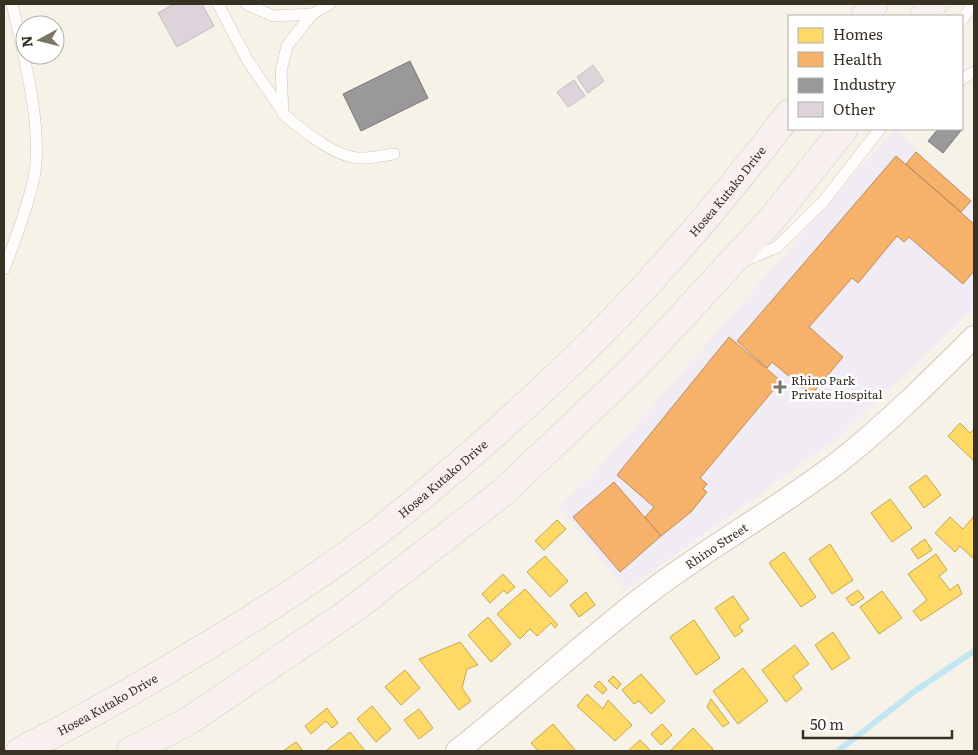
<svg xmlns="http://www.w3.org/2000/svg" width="978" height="755" viewBox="0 0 978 755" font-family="Literata,serif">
  <rect width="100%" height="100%" fill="#f7f2e7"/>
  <path fill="#f1ecf4" d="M 894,129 L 974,202 L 974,309 L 838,438 L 625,591 L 559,507 L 593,474 Z"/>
  <g fill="#ffd966" stroke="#c3a752">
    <path d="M 960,423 L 970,433 L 974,429 L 974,461 L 948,436 Z"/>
    <path d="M 926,475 L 941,495 L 924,508 L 909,487 Z"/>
    <path d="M 890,499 L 912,528 L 892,542 L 871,513 Z"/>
    <path d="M 974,516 L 974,559 L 960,546 L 955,552 L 935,533 L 950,517 L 963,529 Z"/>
    <path d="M 557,520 L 566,529 L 544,550 L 535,541 Z"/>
    <path d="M 925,539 L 932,550 L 918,559 L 911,549 Z"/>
    <path d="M 830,544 L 853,580 L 832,594 L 809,559 Z"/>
    <path d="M 784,552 L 816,597 L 801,607 L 769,563 Z"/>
    <path d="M 936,554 L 947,570 L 939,576 L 950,590 L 958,584 L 962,594 L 921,621 L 913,611 L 927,600 L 908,574 Z"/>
    <path d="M 545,556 L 568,581 L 550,597 L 527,572 Z"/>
    <path d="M 503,574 L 515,587 L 507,594 L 504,590 L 490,603 L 482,594 Z"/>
    <path d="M 525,589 L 558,625 L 555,628 L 551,623 L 537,636 L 530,629 L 520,639 L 497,614 Z"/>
    <path d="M 858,590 L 864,598 L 852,606 L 846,598 Z"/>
    <path d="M 882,591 L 902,618 L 879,634 L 860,607 Z"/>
    <path d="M 586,592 L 595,605 L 579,617 L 570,605 Z"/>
    <path d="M 733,596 L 749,619 L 739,626 L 743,631 L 735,637 L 715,608 Z"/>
    <path d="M 488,617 L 511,644 L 491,662 L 468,635 Z"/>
    <path d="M 694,620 L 720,658 L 696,675 L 670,637 Z"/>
    <path d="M 833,632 L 850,658 L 832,670 L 815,645 Z"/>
    <path d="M 460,642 L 478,665 L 467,669 L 462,688 L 471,701 L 459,710 L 419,659 Z"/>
    <path d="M 795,645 L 809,664 L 793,676 L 802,689 L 786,702 L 762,670 Z"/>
    <path d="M 743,668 L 768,701 L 738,724 L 713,691 Z"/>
    <path d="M 405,670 L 420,688 L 401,705 L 385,687 Z"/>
    <path d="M 641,674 L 665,701 L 651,714 L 639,701 L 634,704 L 622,690 Z"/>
    <path d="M 613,676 L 621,684 L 617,689 L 608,681 Z"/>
    <path d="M 599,681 L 607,689 L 603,694 L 594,686 Z"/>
    <path d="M 587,694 L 603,709 L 608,700 L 632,725 L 615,741 L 577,706 Z"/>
    <path d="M 711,699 L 729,723 L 723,727 L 707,707 Z"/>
    <path d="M 372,706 L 391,729 L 376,742 L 357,719 Z"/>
    <path d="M 327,708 L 338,723 L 332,728 L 326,721 L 311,734 L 305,726 Z"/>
    <path d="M 419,709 L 433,728 L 419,739 L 404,720 Z"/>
    <path d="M 553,724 L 576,751 L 538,751 L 531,743 Z"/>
    <path d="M 662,724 L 672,735 L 661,745 L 651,734 Z"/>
    <path d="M 693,728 L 713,749 L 710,751 L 670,751 Z"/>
    <path d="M 350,732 L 365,751 L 328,751 L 327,750 Z"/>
    <path d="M 640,740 L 651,751 L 628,751 Z"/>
    <path d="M 296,742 L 303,751 L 283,751 Z"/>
  </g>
  <g fill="#f6b26b" stroke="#bd8c56">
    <path d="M 916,152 L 971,201 L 961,212 L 906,164 Z"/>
    <path d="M 896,156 L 974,224 L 974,271 L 963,284 L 909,237 L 904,242 L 897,236 L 858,283 L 852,278 L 809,327 L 843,357 L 811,395 L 772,362 L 767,368 L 737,341 Z"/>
    <path d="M 729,337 L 781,381 L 700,478 L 707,484 L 703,489 L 707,492 L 691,512 L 661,536 L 645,517 L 654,507 L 617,475 Z"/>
    <path d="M 614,482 L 661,536 L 620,572 L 573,517 Z"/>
  </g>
  <g fill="#999" stroke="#7c7a76">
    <path d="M 410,61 L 428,98 L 361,131 L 343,94 Z"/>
    <path d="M 962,127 L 963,128 L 943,153 L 928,141 L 938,129 L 962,129 Z"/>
  </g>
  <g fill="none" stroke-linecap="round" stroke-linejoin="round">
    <path stroke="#c2e6f2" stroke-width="6" d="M 838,751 L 915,691 L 974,651"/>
  </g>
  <g fill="#ddd4db" stroke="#c4bebf">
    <path d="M 174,4 L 202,4 L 214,26 L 177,47 L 158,13 Z"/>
    <path d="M 593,65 L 604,81 L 588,93 L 577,77 Z"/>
    <path d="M 574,80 L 585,96 L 568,107 L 557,92 Z"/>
  </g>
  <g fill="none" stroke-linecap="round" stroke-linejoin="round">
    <g stroke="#ccc7bc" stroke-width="12">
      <g id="lane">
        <path d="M 218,4 L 248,61 L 283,112"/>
        <path d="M 246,4 L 273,16 L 312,14 L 330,4"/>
        <path d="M 312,14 L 287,46 L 281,71 L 283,114 C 301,129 335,157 359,158 C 370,159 383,155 394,154"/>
        <path d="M 962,20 L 974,4"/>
        <path d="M 962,79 L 974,72"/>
        <path d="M 744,261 L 777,247 L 823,202 L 880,129"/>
        <path d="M 4,269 C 15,241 26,211 33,182 C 45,134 23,52 12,4"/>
      </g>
    </g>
    <g stroke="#ccc7bc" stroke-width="24">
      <g id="street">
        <path id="s1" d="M 457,751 C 519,702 577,649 638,601 C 702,550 776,511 840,461 C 888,423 931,380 974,337"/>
      </g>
    </g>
    <g stroke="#d0cdc6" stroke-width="29">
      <g id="primary">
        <path d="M 865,16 L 874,4"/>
        <path d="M 924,16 L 933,4"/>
        <path id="s2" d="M 20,751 C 79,722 136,689 192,655 C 263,613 334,568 398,516 C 502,431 603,338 690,236 C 725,196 757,155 789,114"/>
        <path d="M 131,751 L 190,720 L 352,610 L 502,493 L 635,367 L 772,219 L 844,129"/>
      </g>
    </g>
    <use href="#lane" stroke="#fefdfb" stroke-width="11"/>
    <use href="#street" stroke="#fefdfb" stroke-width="22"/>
    <use href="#primary" stroke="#f7f0ee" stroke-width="28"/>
  </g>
  <path fill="#7b7569" stroke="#fff" stroke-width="2" d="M777.5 379.5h5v5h5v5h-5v5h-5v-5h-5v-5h5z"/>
  <g text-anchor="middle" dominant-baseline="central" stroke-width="5" stroke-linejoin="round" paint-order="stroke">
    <g font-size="12" fill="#383225" stroke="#fff">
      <text stroke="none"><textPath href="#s2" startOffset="909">Hosea Kutako Drive</textPath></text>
      <text stroke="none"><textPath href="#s2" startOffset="504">Hosea Kutako Drive</textPath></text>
      <text stroke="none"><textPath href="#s1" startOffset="331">Rhino Street</textPath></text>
      <text stroke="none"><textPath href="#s2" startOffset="99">Hosea Kutako Drive</textPath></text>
    </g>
    <g font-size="12" fill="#383225" stroke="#fff" text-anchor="start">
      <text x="791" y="380">Rhino Park<tspan x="791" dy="14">Private Hospital</tspan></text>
    </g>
  </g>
  <rect width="978" height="755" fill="none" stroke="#383225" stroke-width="10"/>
  <rect x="788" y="15" width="175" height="115" fill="#ffffff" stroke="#afada8"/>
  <rect x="798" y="28" width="25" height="15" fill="#ffd966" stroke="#afada8"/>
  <text x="833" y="40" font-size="15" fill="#383225">Homes</text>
  <rect x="798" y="52" width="25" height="15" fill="#f6b26b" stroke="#afada8"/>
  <text x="833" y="65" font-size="15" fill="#383225">Health</text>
  <rect x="798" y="78" width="25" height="15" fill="#999999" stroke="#afada8"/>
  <text x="833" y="90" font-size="15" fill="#383225">Industry</text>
  <rect x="798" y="102" width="25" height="15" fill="#ddd4db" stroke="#afada8"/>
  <text x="833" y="115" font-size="15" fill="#383225">Other</text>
  <g transform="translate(40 40) rotate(263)"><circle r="24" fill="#ffffff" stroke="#afada8"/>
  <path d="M0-4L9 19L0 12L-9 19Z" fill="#7b7569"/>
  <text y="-8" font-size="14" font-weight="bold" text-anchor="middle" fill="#383225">N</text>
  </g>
  <path d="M803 730v8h149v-8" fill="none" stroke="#383225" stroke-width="2.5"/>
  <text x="810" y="730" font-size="15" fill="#383225" stroke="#ffffff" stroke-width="4" paint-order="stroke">50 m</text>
</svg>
